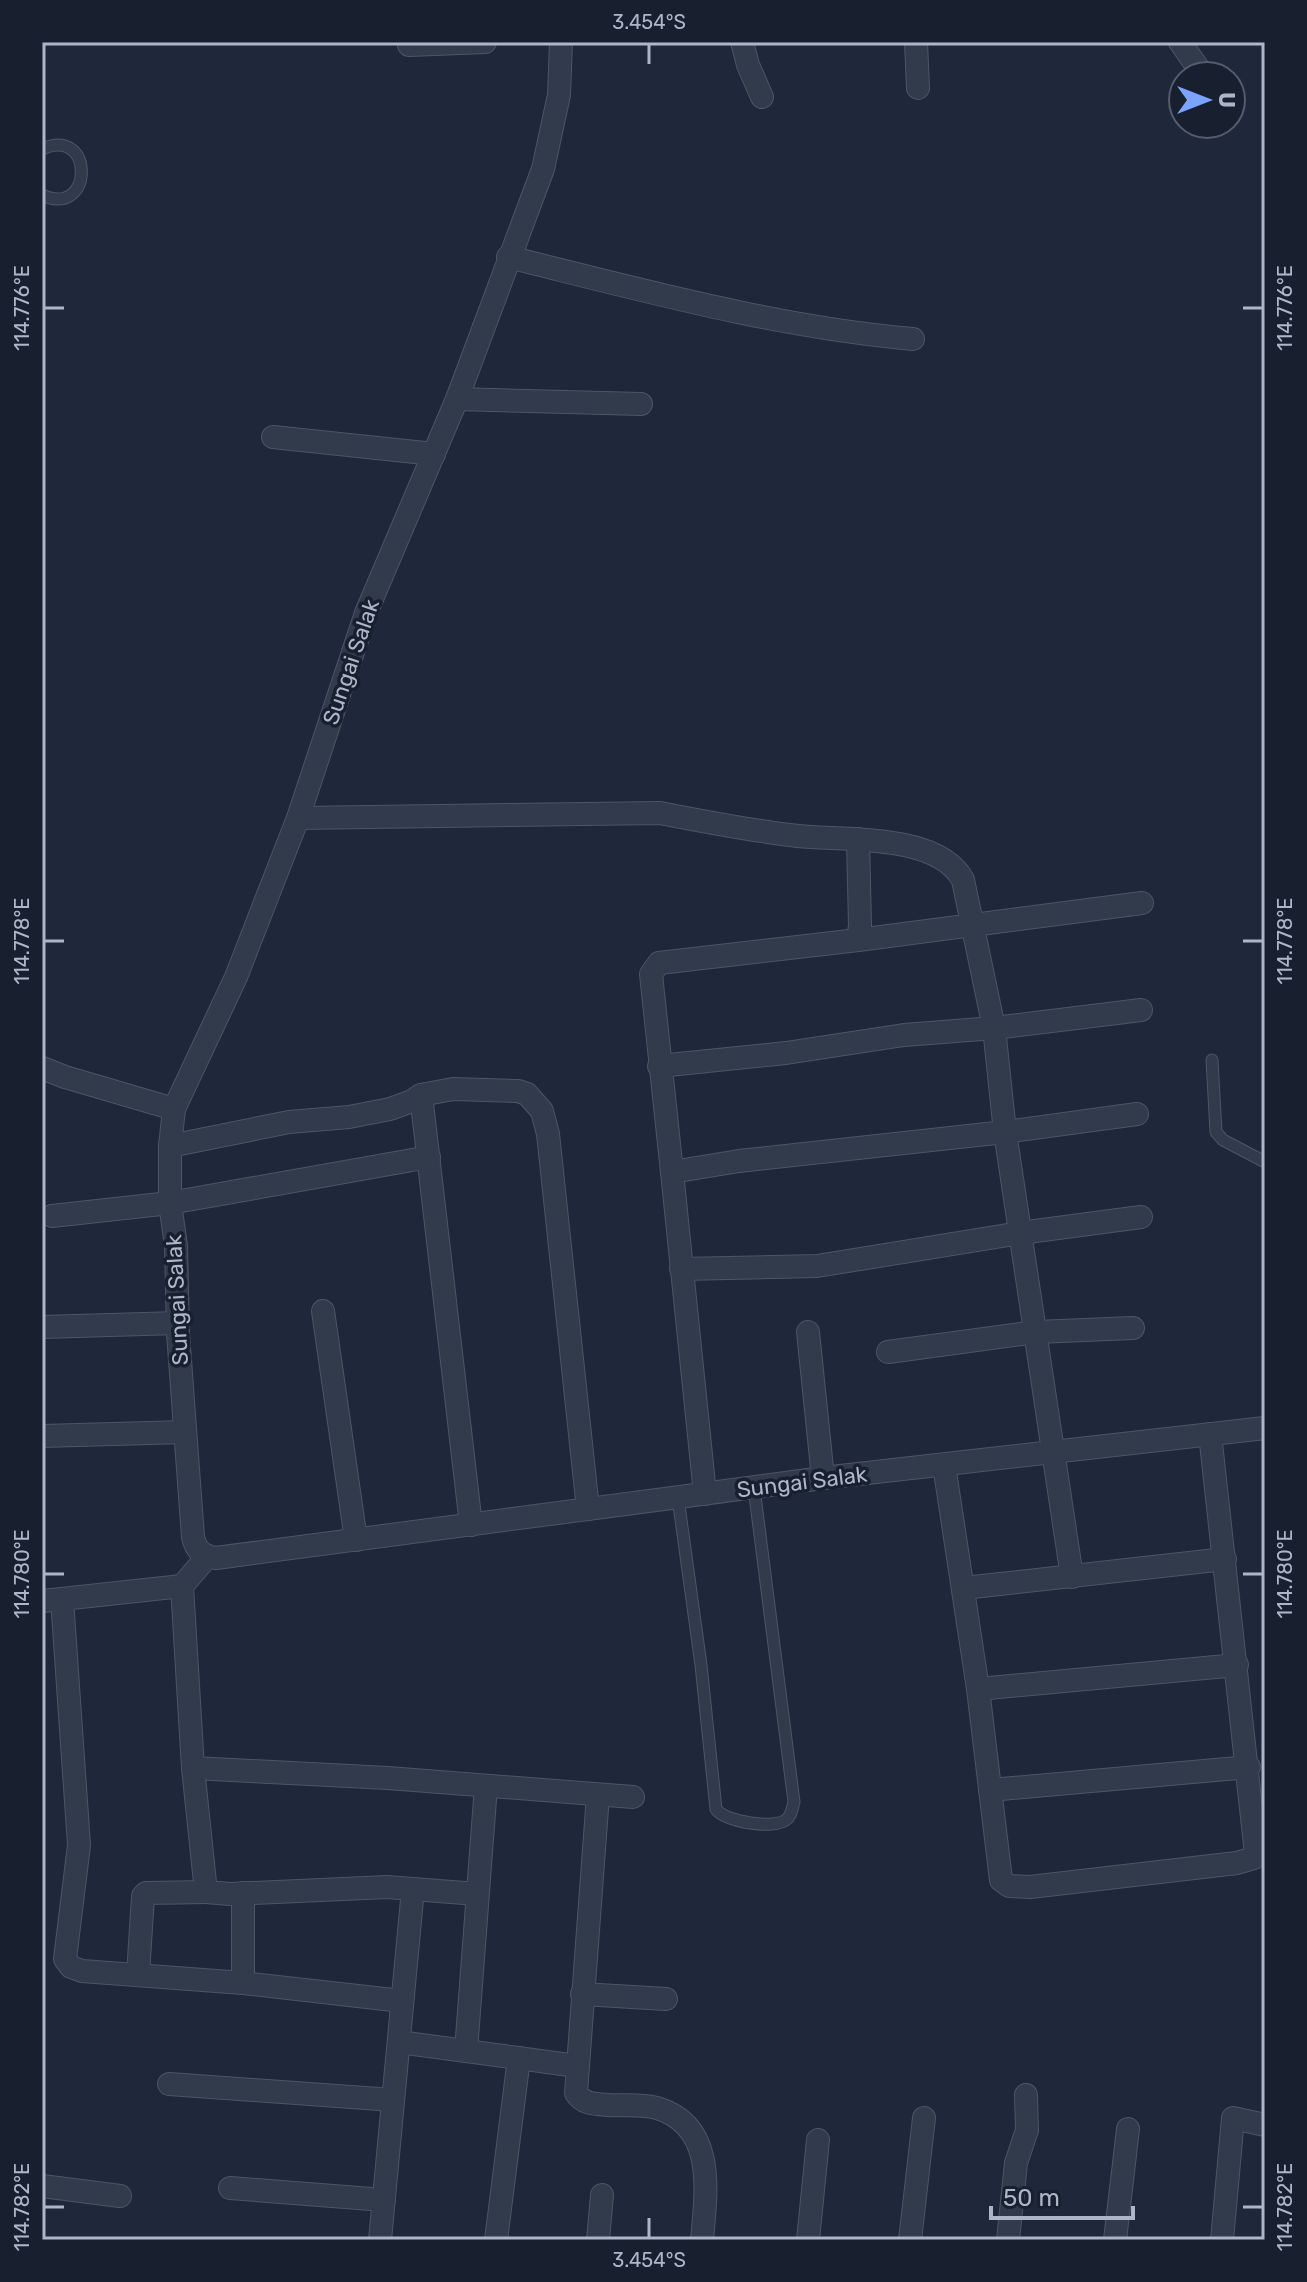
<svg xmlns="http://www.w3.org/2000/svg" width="1307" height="2282" viewBox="0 0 1307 2282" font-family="Rubik,sans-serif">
  <rect width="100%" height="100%" fill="#1f283b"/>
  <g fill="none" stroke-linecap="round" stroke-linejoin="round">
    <g stroke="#4d5566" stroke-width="13">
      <g id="service">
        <path d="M 42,149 C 95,125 94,219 42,195"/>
        <path d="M 1212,1060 L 1216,1132 L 1223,1140 L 1265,1162"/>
        <path d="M 678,1498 L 701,1665 L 716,1809 C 724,1822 776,1830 787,1819 C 792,1815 792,1808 794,1802 L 754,1488"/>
      </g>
    </g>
    <g stroke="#4d5566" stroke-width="24">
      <g id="minor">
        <path d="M 561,42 L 559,95 L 543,169 L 457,399 L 366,613 L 298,818 L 236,977 L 174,1109 L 170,1146 L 170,1203 L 176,1246 L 178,1333 L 193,1537 C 196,1550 202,1556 216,1558 L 823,1478 L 1265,1428"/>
        <path d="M 742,42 L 748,65 L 762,97"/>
        <path d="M 916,42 L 918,88"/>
        <path d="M 1180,42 L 1203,75"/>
        <path d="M 409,45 L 485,42"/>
        <path d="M 508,257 C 642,290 776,327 913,339"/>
        <path d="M 457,399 L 641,404"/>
        <path d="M 273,437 L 434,454"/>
        <path d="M 298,818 L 660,813 C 706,822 752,831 798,836 C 844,841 938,833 963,880 L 994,1028 L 1005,1132 L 1072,1577"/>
        <path d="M 858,940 L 1142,903"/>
        <path d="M 659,1066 L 786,1053 L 904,1035 L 994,1028 L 1141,1010"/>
        <path d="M 42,1068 L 65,1077 L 174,1109"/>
        <path d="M 421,1095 L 471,1525"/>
        <path d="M 170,1146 L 289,1122 L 349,1117 L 390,1109 L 412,1101 L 421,1095 L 453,1089 L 518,1091 L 527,1094 L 542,1111 L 548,1134 L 588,1509"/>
        <path d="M 672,1172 L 651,974 L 659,963 L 858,940 L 860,926 L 858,839"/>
        <path d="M 52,1216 L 170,1203 L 429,1157"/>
        <path d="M 681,1269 L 817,1266 L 1020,1233 L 1141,1217"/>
        <path d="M 323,1311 L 356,1540"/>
        <path d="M 42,1327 L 178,1323"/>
        <path d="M 808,1332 L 823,1478"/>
        <path d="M 888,1352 L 1036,1332 L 1133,1328"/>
        <path d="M 42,1436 L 185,1432"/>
        <path d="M 944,1465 L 978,1689 L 1001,1880 L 1009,1886 L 1030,1887 L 1237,1863 L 1254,1858 L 1256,1854 L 1210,1434"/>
        <path d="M 705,1494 L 672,1172 L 739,1161 L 1005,1132 L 1137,1114"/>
        <path d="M 207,1557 L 182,1586 L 62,1599 L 79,1845 L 65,1959 L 71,1967 L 82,1971 L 243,1983 L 402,2001"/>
        <path d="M 182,1586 L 193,1768 L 206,1892 L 230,1894 L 387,1887 L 477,1894"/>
        <path d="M 964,1588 L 1225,1559"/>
        <path d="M 42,1601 L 62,1599"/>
        <path d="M 978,1689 L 1237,1665"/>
        <path d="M 193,1768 L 388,1778 L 633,1797"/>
        <path d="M 990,1790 L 1249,1767"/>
        <path d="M 598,1795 L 576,2093 C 583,2104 595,2104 608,2105 C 624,2106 642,2104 657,2108 C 717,2126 706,2193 702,2240"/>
        <path d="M 243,1893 L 243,1983"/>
        <path d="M 138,1975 L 143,1896 L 146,1893 L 206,1892"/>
        <path d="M 582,1994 L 666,1999"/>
        <path d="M 399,2042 L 577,2066"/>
        <path d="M 466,2051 L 486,1786"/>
        <path d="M 169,2084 L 393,2100"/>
        <path d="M 42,2186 L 120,2196"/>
        <path d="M 230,2188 L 384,2200"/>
        <path d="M 380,2240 L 413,1889"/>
        <path d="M 496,2240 L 519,2058"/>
        <path d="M 598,2240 L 602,2195"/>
        <path d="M 808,2240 L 818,2140"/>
        <path d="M 910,2240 L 924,2118"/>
        <path d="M 1008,2240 L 1016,2163 L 1027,2130 L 1026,2095"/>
        <path d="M 1115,2240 L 1128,2129"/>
        <path d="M 1222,2240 L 1233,2118 L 1265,2125"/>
      </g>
    </g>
    <use href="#service" stroke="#323b4b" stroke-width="11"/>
    <use href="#minor" stroke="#323b4b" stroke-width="22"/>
  </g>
  <path fill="none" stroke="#adb5c8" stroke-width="3" d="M 649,44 L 649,64M 44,308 L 64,308M 1243,308 L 1263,308M 44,941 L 64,941M 1243,941 L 1263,941M 44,1574 L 64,1574M 1243,1574 L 1263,1574M 44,2207 L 64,2207M 1243,2207 L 1263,2207M 649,2218 L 649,2238"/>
  <g text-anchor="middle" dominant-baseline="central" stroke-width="7" stroke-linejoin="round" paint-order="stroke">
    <g font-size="22" fill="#adb5c8" stroke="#182030">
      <text transform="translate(351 662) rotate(-71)">Sungai Salak</text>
      <text transform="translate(177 1300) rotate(-93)">Sungai Salak</text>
      <text transform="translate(802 1482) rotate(-7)">Sungai Salak</text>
    </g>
  </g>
  <rect width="1307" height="2282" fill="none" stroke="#182030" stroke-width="88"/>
  <g transform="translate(1207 100) rotate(90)"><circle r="38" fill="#182030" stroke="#545c6d" stroke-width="2"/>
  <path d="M0-6L14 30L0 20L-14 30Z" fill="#7ba3ff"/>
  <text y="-12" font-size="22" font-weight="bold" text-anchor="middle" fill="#adb5c8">U</text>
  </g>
  <path d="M991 2206v12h142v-12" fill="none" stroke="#adb5c8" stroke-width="4"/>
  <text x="1003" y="2206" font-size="24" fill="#adb5c8" stroke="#182030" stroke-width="6" paint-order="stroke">50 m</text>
  <rect x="44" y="44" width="1219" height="2194" fill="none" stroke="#adb5c8" stroke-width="3"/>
  <g font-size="20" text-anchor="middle" fill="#adb5c8">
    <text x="649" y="29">3.454°S</text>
    <text transform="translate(1285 308) rotate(-90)" y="7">114.776°E</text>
    <text transform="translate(22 308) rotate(-90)" y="7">114.776°E</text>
    <text transform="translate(22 941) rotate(-90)" y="7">114.778°E</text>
    <text transform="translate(1285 941) rotate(-90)" y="7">114.778°E</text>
    <text transform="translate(1285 1574) rotate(-90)" y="7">114.780°E</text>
    <text transform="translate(22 1574) rotate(-90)" y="7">114.780°E</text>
    <text transform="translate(22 2207) rotate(-90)" y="7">114.782°E</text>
    <text transform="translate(1285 2207) rotate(-90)" y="7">114.782°E</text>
    <text x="649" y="2267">3.454°S</text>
  </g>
</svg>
